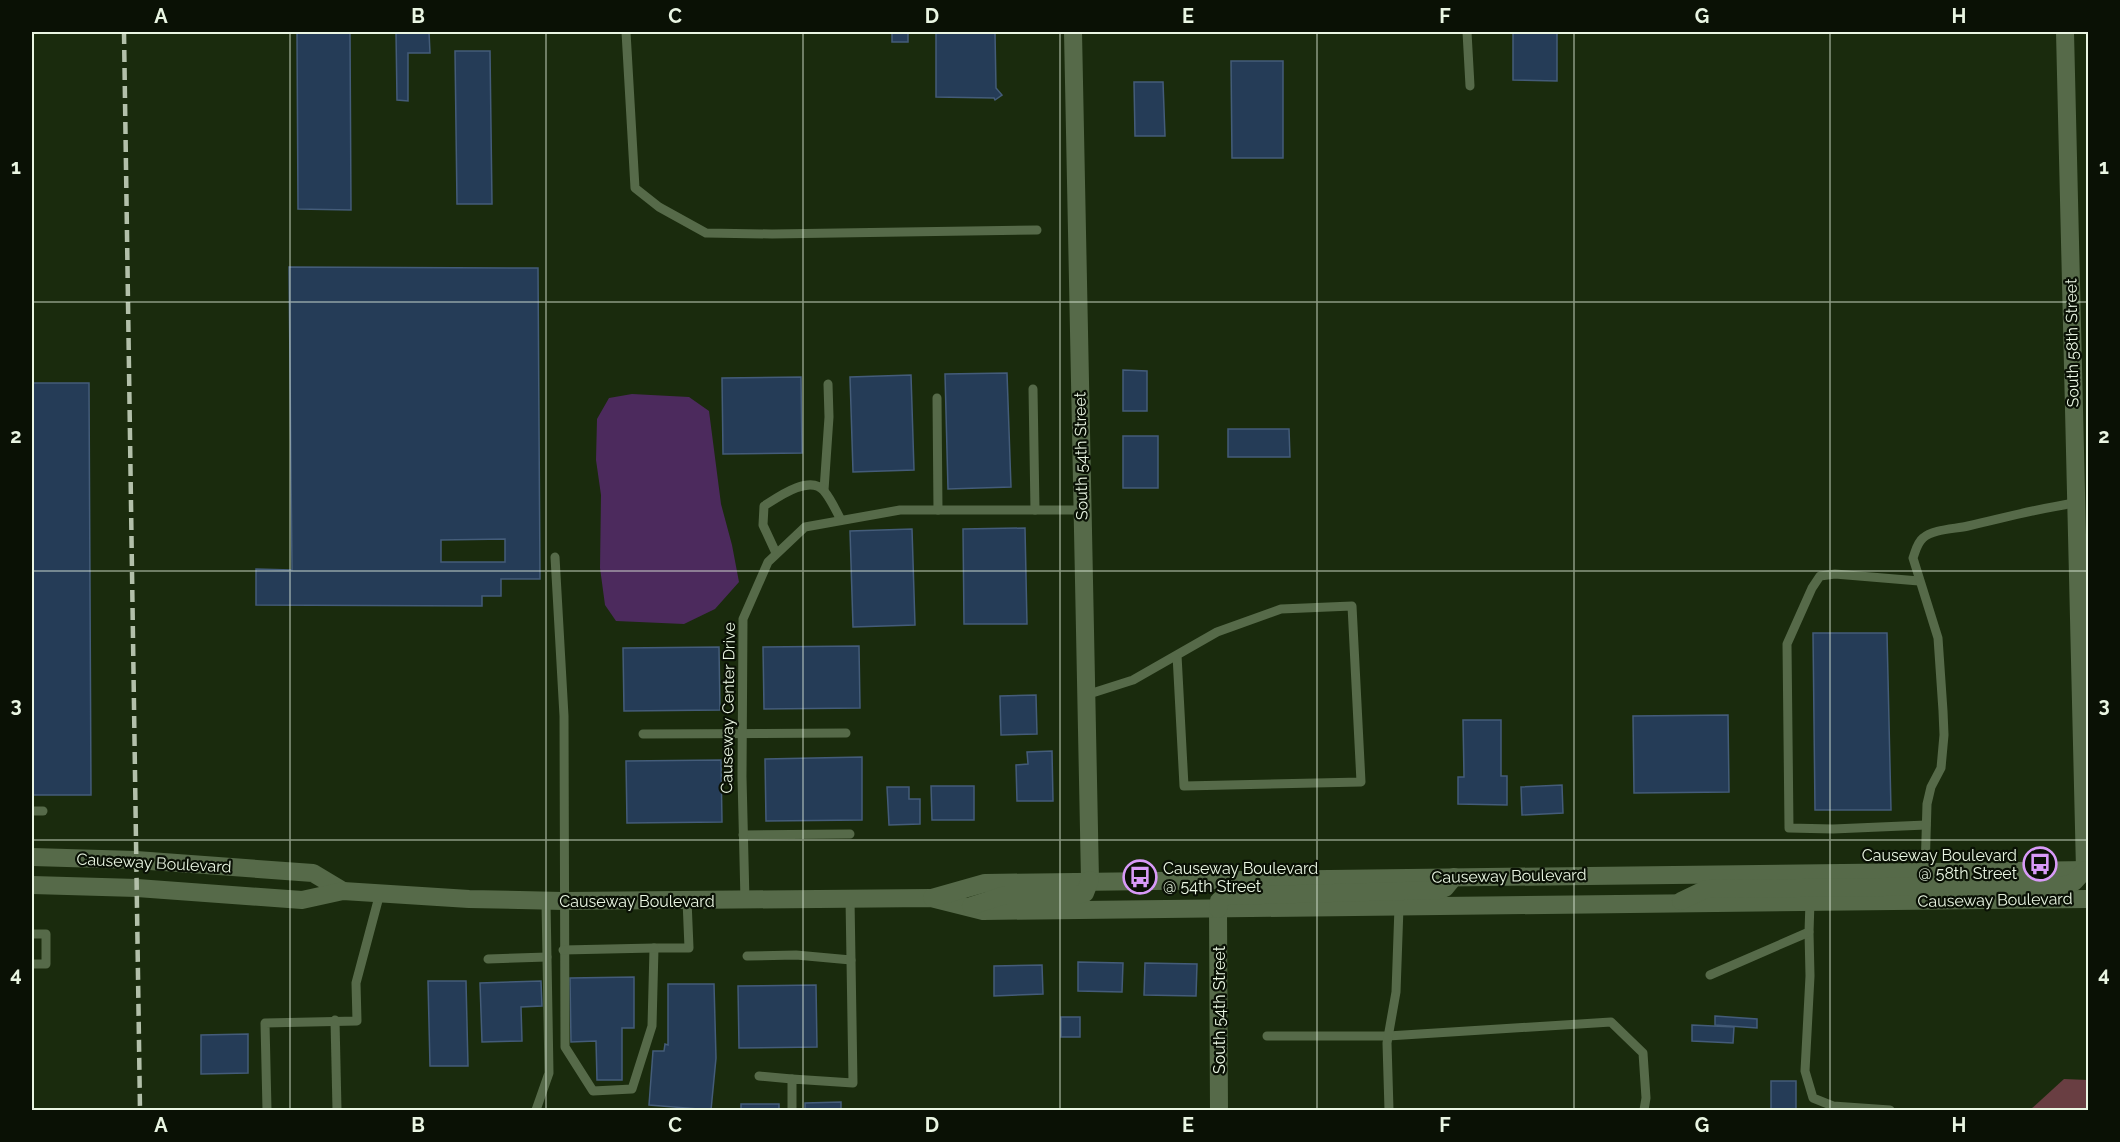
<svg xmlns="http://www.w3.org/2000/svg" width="2120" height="1142" viewBox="0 0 2120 1142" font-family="Raleway,sans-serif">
  <rect width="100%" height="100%" fill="#1a2b0d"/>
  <path fill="#693e42" d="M 2064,1079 L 2088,1080 L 2088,1110 L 2030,1110 Z"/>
  <path fill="#4c2a5d" d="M 632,394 L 689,397 L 709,411 L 721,504 L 732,545 L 739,582 L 715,609 L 684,624 L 616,621 L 605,605 L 600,568 L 601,495 L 596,460 L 597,419 L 609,398 Z"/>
  <g fill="#253c57" stroke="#445c79" stroke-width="1.5" fill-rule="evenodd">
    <path d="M 297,32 L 350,32 L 351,210 L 298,209 Z"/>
    <path d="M 396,32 L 429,32 L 430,53 L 408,53 L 408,101 L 397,100 Z"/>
    <rect x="892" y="32" width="16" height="10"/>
    <path d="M 936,32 L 995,32 L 996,88 L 1002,95 L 995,100 L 994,98 L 936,97 Z"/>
    <path d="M 1513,32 L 1557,32 L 1557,81 L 1513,80 Z"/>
    <path d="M 455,51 L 490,51 L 492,204 L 457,204 Z"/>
    <path d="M 1231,61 L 1283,61 L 1283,158 L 1232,158 Z"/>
    <path d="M 1134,82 L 1163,82 L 1165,136 L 1135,136 Z"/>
    <path d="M 289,267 L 538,268 L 540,579 L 501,579 L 501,596 L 482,596 L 482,606 L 256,605 L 256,569 L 292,570 ZM 505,539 L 505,562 L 441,562 L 441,540 Z"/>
    <path d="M 1123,370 L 1147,371 L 1147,411 L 1123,411 Z"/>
    <path d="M 1007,373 L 1011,487 L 948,489 L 945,374 Z"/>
    <path d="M 911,375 L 914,470 L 853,472 L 850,377 Z"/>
    <path d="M 801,377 L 802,453 L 723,454 L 722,378 Z"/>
    <path d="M 32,383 L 89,383 L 91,795 L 32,795 Z"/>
    <path d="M 1228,429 L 1289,429 L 1290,457 L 1228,457 Z"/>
    <rect x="1123" y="436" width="35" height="52"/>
    <path d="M 1025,528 L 1027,624 L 964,624 L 963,529 Z"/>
    <path d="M 912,529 L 915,625 L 853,627 L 850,531 Z"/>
    <path d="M 1813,633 L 1887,633 L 1891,810 L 1815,810 Z"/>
    <path d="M 859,646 L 860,708 L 764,709 L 763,647 Z"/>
    <path d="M 719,647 L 720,710 L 624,711 L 623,648 Z"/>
    <path d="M 1036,695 L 1037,734 L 1001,735 L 1000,696 Z"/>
    <path d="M 1728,715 L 1729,792 L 1634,793 L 1633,716 Z"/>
    <path d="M 1463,720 L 1501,720 L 1501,776 L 1507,776 L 1507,805 L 1458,804 L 1458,777 L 1464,777 Z"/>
    <path d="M 1052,751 L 1053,801 L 1017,801 L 1016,765 L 1028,764 L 1027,752 Z"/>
    <path d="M 862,757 L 862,820 L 766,821 L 765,759 Z"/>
    <path d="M 721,760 L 722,822 L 627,823 L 626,761 Z"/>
    <path d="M 1562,785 L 1563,813 L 1522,815 L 1521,787 Z"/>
    <path d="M 931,786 L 974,786 L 974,820 L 932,820 Z"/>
    <path d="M 887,787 L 909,787 L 909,799 L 920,799 L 920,824 L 889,825 Z"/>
    <path d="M 1078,962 L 1123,963 L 1122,992 L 1078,991 Z"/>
    <path d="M 1145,963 L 1197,964 L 1196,996 L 1144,995 Z"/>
    <path d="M 1042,965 L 1043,994 L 994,996 L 994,966 Z"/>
    <path d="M 634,977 L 634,1028 L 622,1028 L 622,1080 L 597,1080 L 596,1041 L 571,1042 L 570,978 Z"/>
    <path d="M 428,981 L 466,981 L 468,1066 L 430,1066 Z"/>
    <path d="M 541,981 L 542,1006 L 521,1007 L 522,1041 L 482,1042 L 480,983 Z"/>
    <path d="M 668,984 L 714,984 L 716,1058 L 711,1110 L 649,1105 L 653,1051 L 664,1051 L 665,1044 L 668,1045 Z"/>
    <path d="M 816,985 L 817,1047 L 739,1048 L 738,986 Z"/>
    <path d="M 1715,1016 L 1757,1019 L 1757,1028 L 1715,1025 Z"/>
    <rect x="1061" y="1017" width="19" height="20"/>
    <path d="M 1692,1025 L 1734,1027 L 1733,1043 L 1692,1041 Z"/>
    <path d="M 248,1034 L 248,1073 L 201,1074 L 201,1035 Z"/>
    <rect x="1771" y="1081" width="25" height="29"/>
    <path d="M 841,1102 L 841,1110 L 805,1110 L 805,1103 Z"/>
    <rect x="741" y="1104" width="38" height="6"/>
  </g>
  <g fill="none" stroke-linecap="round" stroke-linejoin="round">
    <g stroke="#566a49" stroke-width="9">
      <path d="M 626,32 L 635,188 L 659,207 L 706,233 L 772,234 L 1037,230"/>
      <path d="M 1467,32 L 1470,86"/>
      <path d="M 1033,389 L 1035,510"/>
      <path d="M 937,398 L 938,510"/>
      <path d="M 824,490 L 829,417 L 828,384"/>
      <path d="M 776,553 L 763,525 L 764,506 C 778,497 810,474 824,491 C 831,499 836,511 841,520"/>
      <path d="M 555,557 L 564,716 L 565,1047 L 593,1091 L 632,1089 L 652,1026 L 654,948 L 689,948 L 687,900"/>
      <path d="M 1919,581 L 1835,574 L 1820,576 L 1812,588 L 1787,644 L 1789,828 L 1833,829 L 1926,825"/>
      <path d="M 1086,695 L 1133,680 L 1217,632 L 1281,609 L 1352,606 L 1361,782 L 1184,786 L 1177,655"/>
      <path d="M 643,734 L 846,733"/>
      <path d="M 32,811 L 43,811"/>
      <path d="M 743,835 L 850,834"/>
      <path d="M 1925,872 L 1927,804 L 1931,787 L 1941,768 L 1944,735 L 1943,711 L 1938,638 L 1913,558 C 1916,550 1917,543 1923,538 C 1933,529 1955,529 1968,526 C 2004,518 2039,508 2076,503"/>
      <path d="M 745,901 L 742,777 L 743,619 L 768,562 L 805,527 L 900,510 L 1082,510"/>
      <path d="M 1809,932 L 1810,976 L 1805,1071 L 1813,1098 L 1833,1106 L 1890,1110"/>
      <path d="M 32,934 L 46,934 L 46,964 L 32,964"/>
      <path d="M 563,950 L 654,948"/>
      <path d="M 747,956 L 796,955 L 851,960 L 850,899"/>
      <path d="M 488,959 L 547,957"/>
      <path d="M 1710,975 L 1809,932 L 1810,902"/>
      <path d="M 335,1020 L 337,1110"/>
      <path d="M 1267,1036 L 1388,1036 L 1611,1022 L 1643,1053 L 1646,1098 L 1644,1110"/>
      <path d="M 759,1076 L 792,1079"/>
      <path d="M 267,1110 L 265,1023 L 357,1021 L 356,983 L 380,893"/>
      <path d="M 536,1110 L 549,1073 L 546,901"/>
      <path d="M 792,1110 L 792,1079 L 853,1083 L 851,960"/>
      <path d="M 1389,1110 L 1387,1043 L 1396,992 L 1399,907"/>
    </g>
    <g stroke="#566a49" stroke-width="18">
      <path d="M 1073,32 L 1090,880"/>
      <path d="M 2065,32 L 2085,870"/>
      <path d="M 1218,909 L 1219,1110"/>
    </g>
    <g stroke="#566a49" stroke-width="18">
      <path d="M 32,857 L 136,860 L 313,873 L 343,891"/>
      <path d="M 32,885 L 137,888 L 302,900 L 343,891 L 469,899 L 563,901 L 931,898 L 983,911 L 2088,899"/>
      <path d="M 932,898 L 985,883 L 2088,870"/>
      <path d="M 1681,901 L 1706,889 L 2065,885 L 2074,882 L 2085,870"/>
      <path d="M 971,906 L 1005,895 L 1077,895 L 1085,893 L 1090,880"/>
      <path d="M 1218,909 L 1219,901 L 1225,896 L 1440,890 L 1445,888 L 1454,877"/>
    </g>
    <path stroke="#b3c0aa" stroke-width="4.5" stroke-dasharray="12 6" stroke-linecap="butt" d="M 124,32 L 140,1110"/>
  </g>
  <path fill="none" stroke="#eaf6e3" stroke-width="1.5" stroke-opacity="0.55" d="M 290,32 L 290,1110M 546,32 L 546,1110M 803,32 L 803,1110M 1060,32 L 1060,1110M 1317,32 L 1317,1110M 1574,32 L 1574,1110M 1830,32 L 1830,1110M 32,302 L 2088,302M 32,571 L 2088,571M 32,840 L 2088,840"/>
  <defs>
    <g id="bus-ring" transform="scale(1.725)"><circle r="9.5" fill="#0a1105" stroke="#d89af8" stroke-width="1.5"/><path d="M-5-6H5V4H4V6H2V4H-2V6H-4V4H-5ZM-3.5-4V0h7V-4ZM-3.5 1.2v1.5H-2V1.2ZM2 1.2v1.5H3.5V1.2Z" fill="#d89af8"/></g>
  </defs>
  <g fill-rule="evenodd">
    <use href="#bus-ring" x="2040" y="864"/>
    <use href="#bus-ring" x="1140" y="877"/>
  </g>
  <g text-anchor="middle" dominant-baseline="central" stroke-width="4.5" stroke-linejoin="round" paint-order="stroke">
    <g font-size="16" fill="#eaf6e3" stroke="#0a1105">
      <text transform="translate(2072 343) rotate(-91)">South 58th Street</text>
      <text transform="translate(1081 456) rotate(-91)">South 54th Street</text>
      <text transform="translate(728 708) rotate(-89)">Causeway Center Drive</text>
      <text transform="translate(154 863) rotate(3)">Causeway Boulevard</text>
      <text transform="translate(1509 876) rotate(-1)">Causeway Boulevard</text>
      <text transform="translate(1995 900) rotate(-1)">Causeway Boulevard</text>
      <text x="637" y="901">Causeway Boulevard</text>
      <text transform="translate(1219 1010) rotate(-90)">South 54th Street</text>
    </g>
    <g font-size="16" fill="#eaf6e3" stroke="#0a1105" text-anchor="end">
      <text x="2017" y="855">Causeway Boulevard<tspan x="2017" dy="18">@ 58th Street</tspan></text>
      <text x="1163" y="868" text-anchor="start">Causeway Boulevard<tspan x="1163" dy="18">@ 54th Street</tspan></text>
    </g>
  </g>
  <rect width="2120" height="1142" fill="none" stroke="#0a1105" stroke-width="66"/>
  <rect x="33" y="33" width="2054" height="1076" fill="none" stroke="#eaf6e3" stroke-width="2"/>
  <g font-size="20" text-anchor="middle" font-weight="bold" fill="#eaf6e3">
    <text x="161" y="23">A</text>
    <text x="418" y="23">B</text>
    <text x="675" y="23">C</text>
    <text x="932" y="23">D</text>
    <text x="1188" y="23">E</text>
    <text x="1445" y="23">F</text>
    <text x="1702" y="23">G</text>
    <text x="1959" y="23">H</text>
    <text x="16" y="174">1</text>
    <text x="2104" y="174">1</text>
    <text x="16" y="443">2</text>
    <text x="2104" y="443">2</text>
    <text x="16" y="712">3</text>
    <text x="2104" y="712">3</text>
    <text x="16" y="981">4</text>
    <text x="2104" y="981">4</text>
    <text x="161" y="1132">A</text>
    <text x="418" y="1132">B</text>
    <text x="675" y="1132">C</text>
    <text x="932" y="1132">D</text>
    <text x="1188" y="1132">E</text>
    <text x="1445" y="1132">F</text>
    <text x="1702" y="1132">G</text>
    <text x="1959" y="1132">H</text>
  </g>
</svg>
